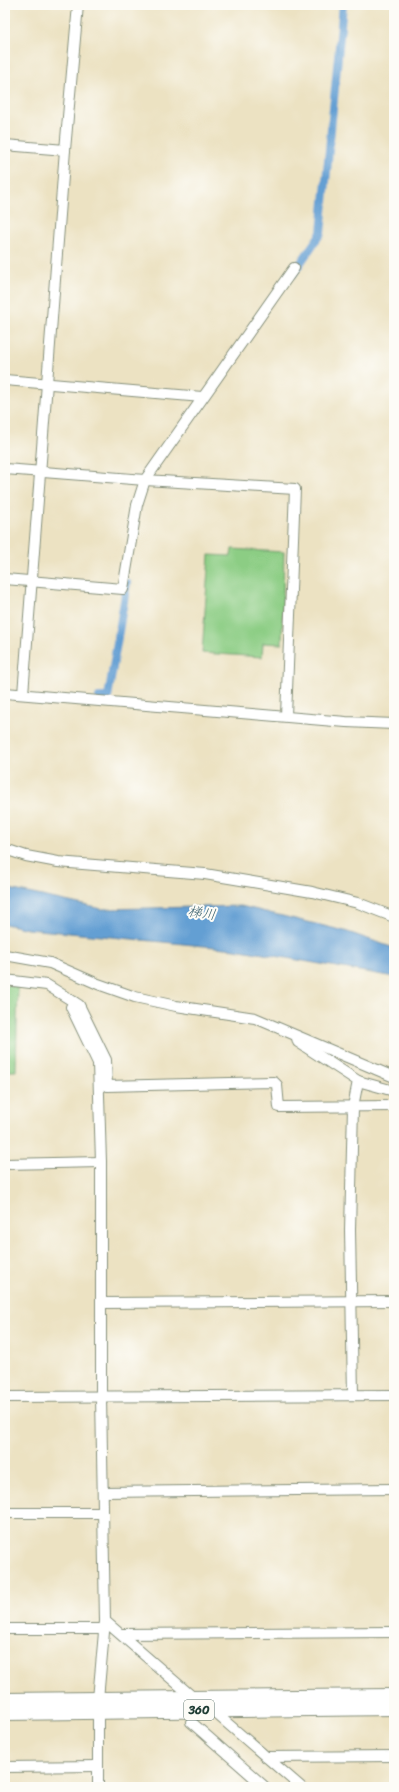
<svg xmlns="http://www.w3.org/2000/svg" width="399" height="1792" viewBox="0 0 399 1792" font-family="Sriracha,'Klee One',sans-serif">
  <rect width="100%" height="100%" fill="#fdfcf7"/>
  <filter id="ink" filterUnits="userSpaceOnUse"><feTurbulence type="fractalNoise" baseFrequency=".025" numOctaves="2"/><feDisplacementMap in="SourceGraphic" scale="8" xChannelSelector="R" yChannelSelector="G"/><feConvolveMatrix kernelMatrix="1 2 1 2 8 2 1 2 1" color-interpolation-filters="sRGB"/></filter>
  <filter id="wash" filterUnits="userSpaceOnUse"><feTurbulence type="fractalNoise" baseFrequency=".012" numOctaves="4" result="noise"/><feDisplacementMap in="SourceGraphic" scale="16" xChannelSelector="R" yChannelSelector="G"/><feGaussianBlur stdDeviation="0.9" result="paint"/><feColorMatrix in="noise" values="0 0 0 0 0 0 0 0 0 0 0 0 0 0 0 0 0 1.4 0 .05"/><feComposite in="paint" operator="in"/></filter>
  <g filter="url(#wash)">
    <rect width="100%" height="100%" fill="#ece2c2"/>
    <g fill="#8ccd84" stroke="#56855c">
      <path d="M 232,549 L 284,552 L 282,644 L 263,643 L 262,657 L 202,653 L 209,555 L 231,556 Z"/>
      <path d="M 5,985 L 18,986 L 16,1071 L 5,1071 Z"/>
    </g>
    <path fill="#639fd3" stroke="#416e84" d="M 5,888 L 102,909 L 241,906 L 345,931 L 394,948 L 394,977 L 235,949 L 28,929 L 5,924 Z"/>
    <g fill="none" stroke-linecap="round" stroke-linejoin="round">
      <g stroke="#639fd3" stroke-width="8">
        <path d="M 293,274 L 321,233 L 343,5"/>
        <path d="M 99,697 L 108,697 L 127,583"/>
      </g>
    </g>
  </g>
  <g filter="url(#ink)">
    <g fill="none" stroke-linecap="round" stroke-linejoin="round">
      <g stroke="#86907b" stroke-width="12">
        <g id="minor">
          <path d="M 5,145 L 65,150 L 78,5"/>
          <path d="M 5,380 L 202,397"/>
          <path d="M 5,469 L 145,480 L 295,489 L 286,716"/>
          <path d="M 5,579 L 123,589 L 137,505 L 145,480 L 294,268"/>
          <path d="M 5,693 L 346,722 L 394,724"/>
          <path d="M 23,694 L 65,150"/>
          <path d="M 5,849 L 26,856 L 58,862 L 205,874 L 312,892 L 358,903 L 394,917"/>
          <path d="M 5,955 L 50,963 L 98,984 L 135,997 L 176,1006 L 255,1018 L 394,1077"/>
          <path d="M 5,980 L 47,985 L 79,1005 L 106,1060 L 107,1086 L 274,1082 L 277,1085 L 279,1107 L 394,1106"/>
          <path d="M 74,1002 L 71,1007 L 98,1063 L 101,1162 L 101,1397 L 105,1621 L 98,1699 L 98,1787"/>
          <path d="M 297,1038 L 298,1042 L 358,1081 L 353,1107 L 350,1230 L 353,1395"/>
          <path d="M 358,1081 L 394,1091"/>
          <path d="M 5,1164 L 101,1162"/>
          <path d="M 101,1303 L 394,1301"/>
          <path d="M 5,1397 L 394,1395"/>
          <path d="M 103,1492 L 394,1489"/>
          <path d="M 5,1513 L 103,1513"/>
          <path d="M 105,1621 L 195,1699"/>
          <path d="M 5,1629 L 104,1629"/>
          <path d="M 121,1634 L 394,1632"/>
          <path d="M 212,1710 L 301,1787"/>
          <path d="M 191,1722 L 265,1787"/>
          <path d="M 266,1757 L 394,1756"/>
          <path d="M 5,1767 L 98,1766"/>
        </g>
      </g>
      <g stroke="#86907b" stroke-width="16">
        <g id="highway">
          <path d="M 5,1700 L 394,1696"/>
          <path d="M 5,1713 L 394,1708"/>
        </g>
      </g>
      <use href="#minor" stroke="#fff" stroke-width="10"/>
      <use href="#highway" stroke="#fff" stroke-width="14"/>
    </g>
  </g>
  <g text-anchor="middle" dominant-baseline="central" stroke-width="4" stroke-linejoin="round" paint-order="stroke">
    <rect fill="#fdfcf7" stroke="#62766e" stroke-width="1" x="184" y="1700" width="30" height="20" rx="3"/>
    <g font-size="12" font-weight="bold" fill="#1f3d34">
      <text x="199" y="1710">360</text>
    </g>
    <g font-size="14" font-style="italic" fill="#375f6c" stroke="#fdfcf7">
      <text transform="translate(202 913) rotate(8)">梯川</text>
    </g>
  </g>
  <rect width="399" height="1792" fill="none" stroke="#fdfcf7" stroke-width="20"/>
</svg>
